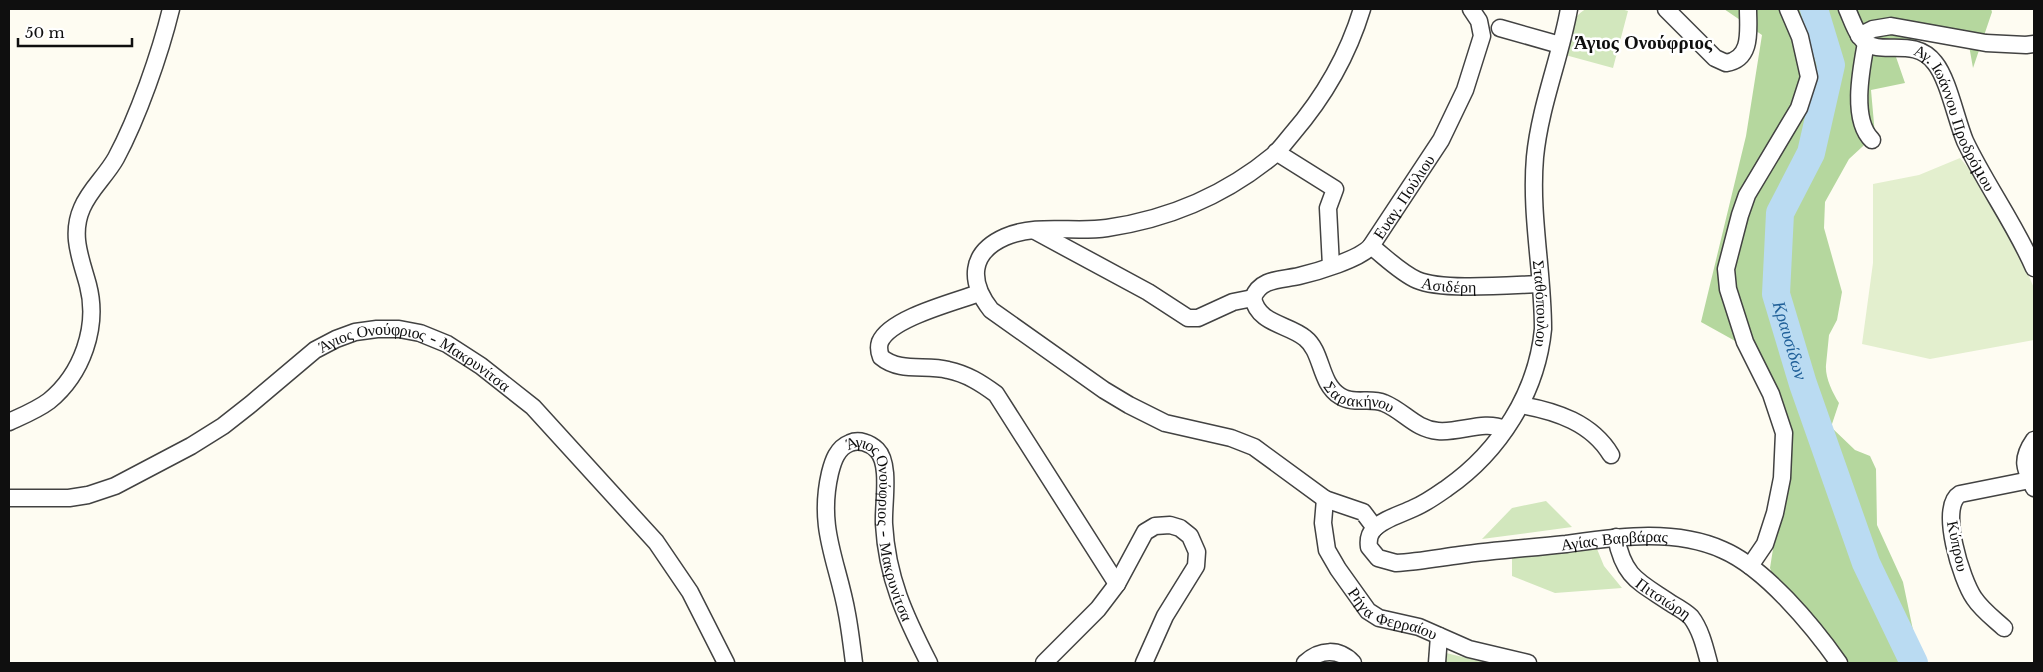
<svg xmlns="http://www.w3.org/2000/svg" width="2043" height="672" viewBox="0 0 2043 672" font-family="'Libre Baskerville',serif">
  <rect width="100%" height="100%" fill="#fefcf2"/>
  <g fill="#d2e7bd">
    <path d="M 1586,9 L 1621,9 L 1628,11 L 1613,68 L 1558,53 C 1565,37 1570,18 1586,9 Z"/>
    <path d="M 1546,501 L 1572,527 L 1482,539 L 1512,508 Z"/>
    <path d="M 1597,549 L 1604,566 L 1622,588 L 1555,593 L 1512,576 L 1512,557 Z"/>
    <path d="M 1446,653 L 1488,663 L 1445,663 Z"/>
  </g>
  <path fill="#b5d79e" d="M 1724,9 L 1991,9 L 1992,12 L 1973,68 L 1967,34 L 1939,29 L 1915,41 L 1896,57 L 1905,83 L 1871,90 L 1875,135 L 1849,159 L 1825,202 L 1824,228 L 1842,292 L 1837,320 L 1829,335 L 1826,365 C 1825,377 1832,392 1839,403 L 1831,427 L 1855,450 L 1870,456 L 1876,469 L 1877,525 L 1903,582 L 1913,630 L 1924,663 L 1846,663 L 1774,579 L 1770,568 L 1773,549 L 1780,524 L 1789,464 L 1755,352 L 1701,322 L 1746,136 L 1762,35 Z"/>
  <path fill="#e3efce" d="M 1960,158 L 1988,192 L 2015,244 L 2034,288 L 2034,340 L 1930,359 L 1862,344 L 1873,263 L 1873,184 L 1919,175 Z"/>
  <g fill="none" stroke-linecap="round" stroke-linejoin="round">
    <path stroke="#badbf2" stroke-width="28" id="s1" d="M 1814,9 L 1831,65 L 1811,153 L 1780,213 L 1776,294 L 1803,384 L 1866,563 L 1914,663"/>
    <g stroke="#424242" stroke-width="19">
      <g id="minor">
        <path d="M 1362,9 C 1348,55 1324,97 1292,134 C 1287,140 1281,148 1275,154 C 1227,194 1169,219 1107,228 C 1074,233 1037,223 1005,237 C 969,253 969,282 991,310 L 1104,390 L 1129,405 L 1165,423 L 1231,438 L 1254,447 L 1325,499 L 1363,512 L 1375,528"/>
        <path id="s2" d="M 1569,9 C 1560,59 1540,106 1535,157 C 1530,215 1543,271 1543,329 C 1537,392 1500,451 1447,488 C 1437,495 1426,503 1414,508 C 1402,514 1383,519 1374,529 C 1369,534 1368,540 1369,547 L 1378,558 L 1396,563 C 1417,562 1438,558 1460,555 C 1495,550 1530,548 1566,544 C 1617,537 1674,528 1723,550 C 1765,568 1813,626 1839,663"/>
        <path d="M 1666,9 L 1715,58 L 1726,63 C 1753,59 1748,29 1748,9"/>
        <path id="s3" d="M 1847,9 C 1852,20 1856,34 1865,42 C 1881,56 1915,36 1935,63 C 1948,79 1956,119 1965,141 C 1986,185 2015,224 2034,268"/>
        <path d="M 1500,28 L 1560,45"/>
        <path d="M 1859,36 L 1873,29 L 1891,26 L 1986,43 L 2026,45 L 2034,44"/>
        <path d="M 1866,43 C 1861,70 1851,120 1872,140"/>
        <path d="M 1276,152 L 1335,189 L 1328,208 L 1331,266"/>
        <path d="M 1035,231 L 1148,292 L 1188,318 L 1198,318 L 1233,302 L 1253,298"/>
        <path id="s4" d="M 1371,246 C 1385,257 1401,273 1417,280 C 1442,291 1511,285 1540,284"/>
        <path d="M 979,293 C 955,302 890,318 880,342 C 878,348 879,352 881,357 C 900,373 926,364 948,370 C 967,374 981,383 996,394 L 1117,584"/>
        <path id="s5" d="M 1253,298 C 1260,278 1282,280 1299,276 C 1316,272 1361,259 1371,246 L 1441,140 L 1465,90 L 1482,36 L 1479,21 L 1471,9"/>
        <path id="s6" d="M 1253,298 C 1258,324 1288,324 1305,338 C 1323,352 1319,383 1340,396 C 1354,405 1370,397 1384,403 C 1404,411 1415,429 1438,431 C 1461,433 1483,420 1505,429"/>
        <path d="M 1521,405 C 1556,411 1592,423 1611,455"/>
        <path d="M 9,422 C 22,416 37,410 49,401 C 82,374 99,327 88,285 C 81,259 70,235 82,208 C 90,189 106,176 116,158 C 138,117 160,54 171,9"/>
        <path d="M 2034,440 C 2020,460 2025,469 2034,488"/>
        <path id="s7" d="M 9,498 L 69,498 L 88,495 L 115,486 L 191,446 L 223,426 L 251,404 L 315,350 L 336,339 L 355,332 L 377,329 L 399,329 L 420,333 L 447,344 L 481,366 L 533,407 L 656,542 L 690,592 L 726,663"/>
        <path id="s8" d="M 1325,499 L 1323,523 L 1327,550 L 1338,569 L 1368,611 L 1379,618 L 1419,627 L 1469,649 L 1528,663"/>
        <path id="s9" d="M 1616,537 C 1624,579 1640,582 1672,604 C 1679,608 1686,612 1691,617 C 1701,630 1705,648 1709,663"/>
        <path d="M 1750,566 L 1765,544 L 1775,513 L 1782,478 L 1784,433 L 1771,394 L 1745,342 L 1728,289 L 1726,269 L 1740,215 L 1747,195 L 1799,108 L 1809,77 L 1800,37 L 1788,9"/>
        <path d="M 2004,628 C 1993,618 1982,610 1974,598 C 1962,581 1938,507 1960,494 L 2030,480"/>
        <path id="s10" d="M 854,663 C 852,647 850,630 847,614 C 838,562 817,529 830,473 C 833,461 837,448 850,443 C 859,439 870,443 877,450 C 891,464 883,504 884,524 C 887,578 905,616 929,663"/>
        <path d="M 1044,663 L 1098,609 L 1117,584 L 1145,532 L 1155,526 L 1170,525 L 1180,528 L 1190,536 L 1197,552 L 1196,566 L 1165,616 L 1144,663"/>
        <path d="M 1305,663 C 1320,649 1339,648 1353,663"/>
        <path d="M 1437,663 L 1439,636"/>
      </g>
    </g>
    <use href="#minor" stroke="#fff" stroke-width="16"/>
  </g>
  <g text-anchor="middle" dominant-baseline="central" stroke-width="5" stroke-linejoin="round" paint-order="stroke">
    <g font-size="16" fill="#0f0f0f" stroke="#fff">
      <text stroke="none"><textPath href="#s3" startOffset="171">Αγ. Ιωάννου Προδρόμου</textPath></text>
      <text stroke="none"><textPath href="#s5" startOffset="192">Ευαγ. Πούλιου</textPath></text>
      <text stroke="none"><textPath href="#s4" startOffset="90">Ασιδέρη</textPath></text>
      <text stroke="none"><textPath href="#s2" startOffset="299">Σταθόπουλου</textPath></text>
      <text stroke="none"><textPath href="#s7" startOffset="460">Άγιος Ονούφριος - Μακρυνίτσα</textPath></text>
      <text stroke="none"><textPath href="#s6" startOffset="156">Σαρακήνου</textPath></text>
      <text stroke="none"><textPath href="#s10" startOffset="331">Άγιος Ονούφριος - Μακρυνίτσα</textPath></text>
      <text stroke="none"><textPath href="#s2" startOffset="872">Αγίας Βαρβάρας</textPath></text>
      <text transform="translate(1958 546) rotate(78)">Κύπρου</text>
      <text stroke="none"><textPath href="#s9" startOffset="81">Πιτσιώρη</textPath></text>
      <text stroke="none"><textPath href="#s8" startOffset="148">Ρήγα Φερραίου</textPath></text>
    </g>
    <g font-size="18" font-style="italic" fill="#206099" stroke="#fff">
      <text stroke="none"><textPath href="#s1" startOffset="346">Κραυσίδων</textPath></text>
    </g>
    <g font-size="19" font-weight="bold" fill="#0f0f0f" stroke="#fff">
      <text x="1643" y="42">Άγιος Ονούφριος</text>
    </g>
  </g>
  <rect width="2043" height="672" fill="none" stroke="#0f0f0f" stroke-width="20"/>
  <path d="M18 38v8h114v-8" fill="none" stroke="#0f0f0f" stroke-width="2.5"/>
  <text x="25" y="38" font-size="15" fill="#0f0f0f" stroke="#ffffff" stroke-width="4" paint-order="stroke">50 m</text>
</svg>
